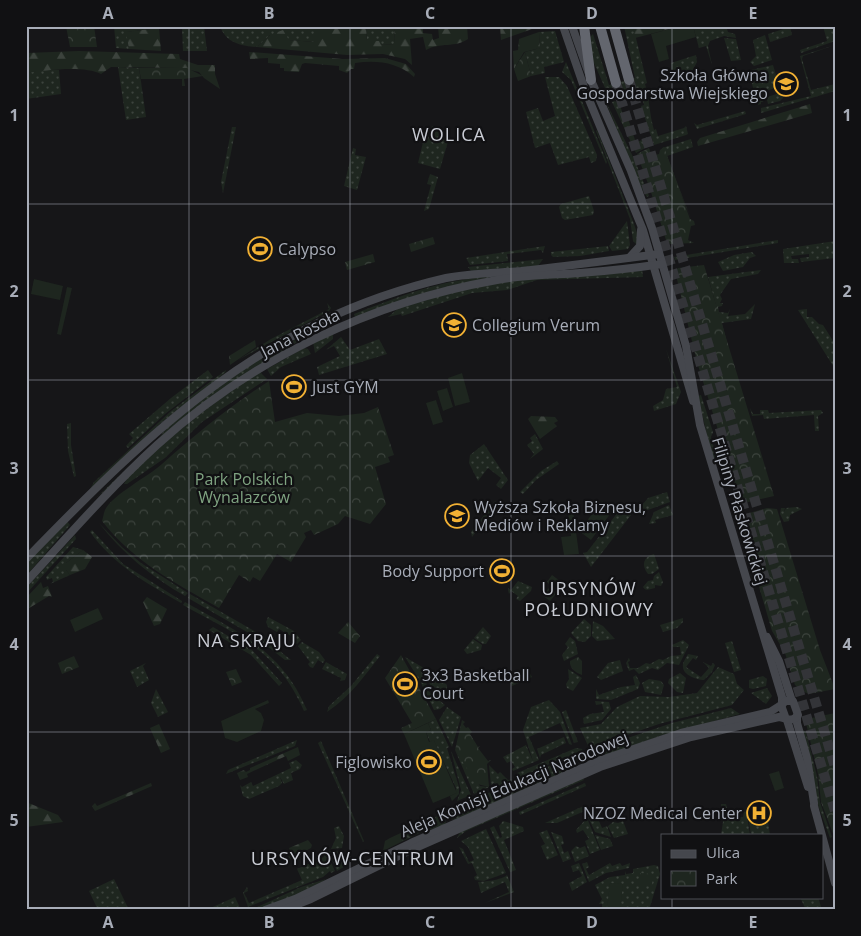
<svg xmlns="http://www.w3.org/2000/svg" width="861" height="936" viewBox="0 0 861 936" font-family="'Open Sans',sans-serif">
  <defs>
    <pattern id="grass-dots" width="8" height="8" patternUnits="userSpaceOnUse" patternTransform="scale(1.25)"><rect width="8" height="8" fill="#1e261f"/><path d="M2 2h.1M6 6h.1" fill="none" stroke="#3c433d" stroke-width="1.8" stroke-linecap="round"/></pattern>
    <pattern id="forest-firs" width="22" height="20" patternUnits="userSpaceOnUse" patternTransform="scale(1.25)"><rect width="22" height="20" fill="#1e261f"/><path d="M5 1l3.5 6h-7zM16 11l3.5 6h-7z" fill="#3c433d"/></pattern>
    <pattern id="park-crowns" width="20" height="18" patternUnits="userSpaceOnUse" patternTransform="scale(1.25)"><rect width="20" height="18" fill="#1e261f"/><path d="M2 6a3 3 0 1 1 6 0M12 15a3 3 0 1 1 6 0" fill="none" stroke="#3c433d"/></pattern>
  </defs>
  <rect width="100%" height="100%" fill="#161618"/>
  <g fill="url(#grass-dots)">
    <path d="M 114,26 L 165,26 L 166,27 L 127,32 L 129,49 L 116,48 Z"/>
    <path d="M 182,26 L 204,26 L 207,51 L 183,51 Z"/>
    <path d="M 220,26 L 329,26 L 314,42 L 289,40 L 270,35 L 257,47 C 241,46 226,43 220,26 Z"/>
    <path d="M 366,26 L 394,26 L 395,44 L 381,45 L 367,41 Z"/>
    <path d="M 624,26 L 633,26 L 647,83 L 645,84 C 650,100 649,113 654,130 L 656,129 L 658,136 L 684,128 L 686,126 L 688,134 L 686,135 L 654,145 L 641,106 L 644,105 L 641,93 L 643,92 L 642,89 L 610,99 L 593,61 L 590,37 L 593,34 L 609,85 L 635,78 Z"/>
    <path d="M 693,26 L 726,26 L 728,32 L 735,34 L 736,38 L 724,36 L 710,41 L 708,46 L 712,65 L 706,46 L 699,48 Z"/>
    <path d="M 792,26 L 800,50 L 827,41 L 823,26 L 835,26 L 835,41 L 801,53 Z"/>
    <path d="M 790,27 L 792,35 L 770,42 L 768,34 Z"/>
    <path d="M 555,31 L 564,62 L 544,67 L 545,73 L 531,76 L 525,52 L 540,48 L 539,32 Z"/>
    <path d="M 765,35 L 772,60 L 754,66 L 750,62 L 756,56 L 753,40 Z"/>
    <path d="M 724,38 L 736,39 L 741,60 L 731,61 Z"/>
    <path d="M 835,45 L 803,56 L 802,59 L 811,90 L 835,84 L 835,91 L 761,113 L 761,108 L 811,96 L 800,56 Z"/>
    <path d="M 696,55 L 697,62 L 690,75 L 681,80 L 672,75 L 671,63 Z"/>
    <path d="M 566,62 L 607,162 L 606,164 L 571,80 L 562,72 Z"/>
    <path d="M 773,65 L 783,98 L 780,101 L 768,104 L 767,100 L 761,102 L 761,104 L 758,105 L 756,97 L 759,96 L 760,99 L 780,93 L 778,87 L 755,95 L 749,73 L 751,70 Z"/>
    <path d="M 118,67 L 139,68 L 146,117 L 126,120 Z"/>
    <path d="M 48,69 L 59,70 L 61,94 L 26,99 L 26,73 Z"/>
    <path d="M 545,77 L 559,77 L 567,86 L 597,155 L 596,161 L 591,163 L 589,157 L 558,165 L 550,143 L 535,148 L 526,112 L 538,108 L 543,121 L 555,116 Z"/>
    <path d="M 605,100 L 635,161 L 649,196 L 647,197 L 641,188 Z"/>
    <path d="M 615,101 L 620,105 L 623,115 L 627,115 L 636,143 L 647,137 L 649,146 L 636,153 L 612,102 Z"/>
    <path d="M 745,111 L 746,114 L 697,129 L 694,123 L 697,125 Z"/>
    <path d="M 432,126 L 441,131 L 440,136 L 449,138 L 440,169 L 418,163 L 425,134 L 430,132 Z"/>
    <path d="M 232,127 L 236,127 L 223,193 L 221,182 Z"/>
    <path d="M 597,130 L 634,224 L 638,236 L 637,245 L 633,241 L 630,219 L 596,131 Z"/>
    <path d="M 691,139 L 693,147 L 667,156 L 691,219 L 662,148 Z"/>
    <path d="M 353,148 L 356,149 L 355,155 L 366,157 L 357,190 L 344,186 Z"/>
    <path d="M 430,174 L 438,177 L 429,209 L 424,211 L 431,185 L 427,184 Z"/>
    <path d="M 589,196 L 594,211 L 593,215 L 565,220 L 562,218 L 559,207 L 561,204 Z"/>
    <path d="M 627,221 L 630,245 L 628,249 L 612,251 L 609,246 Z"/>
    <path d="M 778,240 L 778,243 L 675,260 L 674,257 Z"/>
    <path d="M 835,241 L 835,258 L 801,262 L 800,258 L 809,257 L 809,254 L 791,256 L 792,259 L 798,259 L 799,263 L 784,263 L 783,249 Z"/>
    <path d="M 545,246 L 543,253 L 541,250 L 507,254 L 508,261 L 470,265 L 466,258 Z"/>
    <path d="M 608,246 L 609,251 L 580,256 L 553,257 L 551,255 L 551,252 Z"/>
    <path d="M 752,252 L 756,256 L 750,258 L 743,267 L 723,271 L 718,262 L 734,255 Z"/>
    <path d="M 543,259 L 538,266 L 471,271 L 468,267 Z"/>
    <path d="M 642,269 L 643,277 L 537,280 L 507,290 L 472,293 L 402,316 L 401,314 L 388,317 L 401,306 L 445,293 L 517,279 Z"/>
    <path d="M 761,270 L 758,274 L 731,279 L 720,295 L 722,299 L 720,303 L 723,303 L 722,306 L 718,307 L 719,312 L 728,313 L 730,309 L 728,316 L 745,314 L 755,304 L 751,319 L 722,323 L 732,362 L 708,277 Z"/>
    <path d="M 496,276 L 434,290 L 355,317 L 354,314 C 406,294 439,280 496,276 Z"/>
    <path d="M 327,303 L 331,308 L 329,311 L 238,360 L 271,339 L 329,309 Z"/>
    <path d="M 807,309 L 807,317 L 812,317 L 819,324 L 823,325 L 835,344 L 835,369 L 798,310 Z"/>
    <path d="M 328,322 L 330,326 L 302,339 L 238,379 L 96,498 L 159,438 L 172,421 L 254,362 Z"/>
    <path d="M 333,334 L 333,339 L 315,353 L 313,342 Z"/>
    <path d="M 341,337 L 350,350 L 379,339 L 387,354 L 319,375 L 317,367 L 340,356 L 334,346 L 326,350 Z"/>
    <path d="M 304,348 L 308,349 L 311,354 L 281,367 L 271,376 L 267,369 Z"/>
    <path d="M 666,349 L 681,392 L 676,404 L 654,411 L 653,406 L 663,400 L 666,389 L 677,387 Z"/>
    <path d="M 208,370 L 213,377 L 165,414 L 128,448 L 126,446 L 133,438 L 129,434 L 171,398 Z"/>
    <path d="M 226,370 L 225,373 L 161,423 L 90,489 L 94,482 L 171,411 Z"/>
    <path d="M 260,372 L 267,379 L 202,422 L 165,458 L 127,484 L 124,484 C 129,474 139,466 147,459 C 182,426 220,398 260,372 Z"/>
    <path d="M 701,395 L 713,432 L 711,437 L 717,459 L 712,457 L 698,396 Z"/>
    <path d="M 750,408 L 753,414 L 760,414 L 760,410 L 768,410 L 769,413 L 821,410 L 823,413 L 818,416 L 819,431 L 815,431 L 814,415 L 764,419 L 763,415 L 752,416 Z"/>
    <path d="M 71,423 L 71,445 L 76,476 L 74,477 L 68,451 L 67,424 Z"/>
    <path d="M 535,434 L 543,449 L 530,459 L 534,454 L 527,445 L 532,441 L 530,438 Z"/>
    <path d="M 484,444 L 508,480 L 501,489 L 496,485 L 501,478 L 488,468 L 478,481 L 469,463 L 470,455 Z"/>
    <path d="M 557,461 L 559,464 L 536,480 L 523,494 L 520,492 L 541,471 Z"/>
    <path d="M 667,492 L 670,502 L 634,515 L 648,498 Z"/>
    <path d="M 495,501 L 497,503 L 496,506 L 472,537 L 471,532 Z"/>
    <path d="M 628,503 L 631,515 L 591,567 L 583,553 L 587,552 L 622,507 Z"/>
    <path d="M 669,505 L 673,515 L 655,520 L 656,523 L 649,524 L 654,512 Z"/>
    <path d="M 797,507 L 802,509 L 790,515 L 789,521 L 784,522 L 780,514 L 781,508 L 785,508 L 784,512 L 786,508 Z"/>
    <path d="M 67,521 L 70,525 L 26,576 L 26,563 Z"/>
    <path d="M 99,523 L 122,547 L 141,563 L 188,593 L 185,596 C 152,577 122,553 99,523 Z"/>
    <path d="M 92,530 L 123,564 L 182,601 L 181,603 C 146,583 114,565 90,532 Z"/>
    <path d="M 75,535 L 76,539 L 26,594 L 26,588 Z"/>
    <path d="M 73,547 L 83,550 L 66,563 L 66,570 L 70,575 L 50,584 L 53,582 L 52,578 L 47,580 L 46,577 Z"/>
    <path d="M 654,554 L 659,569 L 652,574 L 648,574 C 641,565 643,557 654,554 Z"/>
    <path d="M 659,572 L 663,582 L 661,586 L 655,585 L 655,588 C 650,589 646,592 643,587 L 648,581 L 653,580 L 654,576 Z"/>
    <path d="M 518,581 L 532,587 L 531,591 L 520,601 L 516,599 L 518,596 L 511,591 L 509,594 L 508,590 L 508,588 L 511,590 Z"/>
    <path d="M 190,594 L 256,632 L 291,660 L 285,660 L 254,636 L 188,598 Z"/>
    <path d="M 185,602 C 238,632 282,650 307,710 L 304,711 C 278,650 237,635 183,605 Z"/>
    <path d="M 268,617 L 294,631 L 301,640 L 297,644 L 294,642 L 296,639 L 279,629 L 277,632 L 268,627 L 266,622 Z"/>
    <path d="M 683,618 L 683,622 L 677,628 L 663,632 L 660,625 Z"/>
    <path d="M 584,619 L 591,625 L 591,636 L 585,642 L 578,641 L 571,633 Z"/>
    <path d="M 593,621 L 603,626 L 615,639 L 597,641 L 592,636 Z"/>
    <path d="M 213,627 L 252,650 L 282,683 L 279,686 L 251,655 L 209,630 Z"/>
    <path d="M 483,627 L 491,636 L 486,644 L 483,644 L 474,638 Z"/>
    <path d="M 570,637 L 575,641 L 578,654 L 564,661 L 562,655 L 568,647 L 565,644 Z"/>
    <path d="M 473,639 L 482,645 L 481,650 L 467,654 L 464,650 Z"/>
    <path d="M 683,640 L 689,645 L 679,665 L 667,663 L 658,670 L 652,668 L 639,674 L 634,669 L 629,671 L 626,663 L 629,658 L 630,661 L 628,662 L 630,668 L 638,668 L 646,663 L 650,664 L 659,659 L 663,660 L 671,656 L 681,655 L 680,647 L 673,647 L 672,645 Z"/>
    <path d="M 732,641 L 741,670 L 734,672 L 725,643 Z"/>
    <path d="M 302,642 L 319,652 L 325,660 L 323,663 L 318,660 L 313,668 L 310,667 L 308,664 L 310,662 L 298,646 Z"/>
    <path d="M 377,654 L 380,656 C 365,675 351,696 327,712 L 329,706 L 351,686 Z"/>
    <path d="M 688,654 L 698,656 L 696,660 L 693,658 L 686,667 L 701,677 L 709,668 L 703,662 L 711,666 L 713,663 L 715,665 L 712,672 L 704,680 C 697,680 683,675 683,667 C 682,663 686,658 688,654 Z"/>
    <path d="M 405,657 L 429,671 L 420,681 Z"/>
    <path d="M 620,660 L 623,671 L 601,680 L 597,677 L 608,663 Z"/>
    <path d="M 326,662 L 347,674 L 345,680 L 340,681 L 341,678 L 322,669 Z"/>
    <path d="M 146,663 L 143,666 L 149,680 L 137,687 L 130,671 Z"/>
    <path d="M 718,667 L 734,674 L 737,684 L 744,690 L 732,705 L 659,724 L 589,748 L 580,728 L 601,724 L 617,707 L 640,696 L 669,697 L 697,693 Z"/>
    <path d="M 568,669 L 582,678 L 573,691 L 567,688 L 566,684 L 569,679 Z"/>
    <path d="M 528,670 L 532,677 L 512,686 L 509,679 Z"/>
    <path d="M 680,673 L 686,678 L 683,693 L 677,692 L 668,683 L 669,679 Z"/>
    <path d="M 433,674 L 447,685 L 446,697 L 433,686 L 432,689 C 428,684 430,679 433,674 Z"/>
    <path d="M 636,675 L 640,683 L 638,689 L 611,700 L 596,699 L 596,689 L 599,695 L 621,687 L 635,685 L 633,677 Z"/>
    <path d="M 763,676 L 767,679 L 766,686 L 753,689 L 749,688 L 749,680 Z"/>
    <path d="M 427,677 L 426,689 L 445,705 L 440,709 L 434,710 L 421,683 Z"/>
    <path d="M 649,679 L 661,681 L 664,685 L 661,695 L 645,692 L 642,683 Z"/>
    <path d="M 767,688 L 772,696 L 766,704 L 751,693 Z"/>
    <path d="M 156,689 L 168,712 L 158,717 L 151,703 Z"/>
    <path d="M 549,700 L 560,712 L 572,745 L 569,744 L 560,723 L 529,737 L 539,760 L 513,771 L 512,769 L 515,767 L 511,761 L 507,763 L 503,757 L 526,745 L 533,761 L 523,730 L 531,707 Z"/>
    <path d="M 595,701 L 609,702 L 611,709 L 602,720 L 584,724 L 583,718 L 590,714 L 604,712 L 602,704 L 596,705 Z"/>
    <path d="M 447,707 L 461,717 L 452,747 L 439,720 Z"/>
    <path d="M 731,708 L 740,714 L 660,736 L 599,758 L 595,749 L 672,723 Z"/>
    <path d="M 566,710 L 578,742 L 574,743 L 562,712 Z"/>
    <path d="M 436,719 L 449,747 L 447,748 L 459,787 L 459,794 L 452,801 L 450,796 L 456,793 L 456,788 L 434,741 L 430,742 L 426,732 L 431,730 L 428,723 Z"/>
    <path d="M 803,730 L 806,732 L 817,776 L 820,802 L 832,837 L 830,838 L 815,797 Z"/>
    <path d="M 564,737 L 566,743 L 541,755 L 540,758 L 537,749 Z"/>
    <path d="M 297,740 L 295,746 L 226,774 L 228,770 Z"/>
    <path d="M 321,741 L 364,841 L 363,842 L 318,743 Z"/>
    <path d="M 576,748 L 582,749 L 585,758 L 576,762 L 565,757 L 519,778 L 517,773 Z"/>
    <path d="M 455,750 L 480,786 L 489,787 L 474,794 Z"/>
    <path d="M 451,751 L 471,795 L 457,801 L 461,790 Z"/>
    <path d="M 565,759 L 578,766 L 455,820 L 451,819 L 448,811 Z"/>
    <path d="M 296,760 L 302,765 L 300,769 L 291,773 L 293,780 L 284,784 L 280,777 L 282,783 L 279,786 L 249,799 L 243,796 L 240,785 L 242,787 L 251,782 L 253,786 L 291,768 L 289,763 Z"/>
    <path d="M 489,765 L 498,774 L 500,772 L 508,780 L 517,779 L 498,787 L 494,783 L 491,785 Z"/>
    <path d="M 583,778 L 584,780 L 466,831 L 457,838 L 460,832 Z"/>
    <path d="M 585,783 L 586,786 L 520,815 L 519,812 Z"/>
    <path d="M 721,804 L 726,804 L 727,808 L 724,809 L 726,819 L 743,817 L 744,812 L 749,811 L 747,815 L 750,835 L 721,835 L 723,822 Z"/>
    <path d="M 586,805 L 587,810 L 557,823 L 545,823 Z"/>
    <path d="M 600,811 L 601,819 L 599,821 L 602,828 L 607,826 L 611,837 L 595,832 L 588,817 Z"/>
    <path d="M 770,811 L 771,820 L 768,821 L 770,835 L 751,835 L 748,816 L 751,822 L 760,820 L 758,816 L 761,815 L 761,812 Z"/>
    <path d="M 587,818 L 600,850 L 590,854 L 585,841 L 589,839 L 583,830 L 577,833 L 576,830 Z"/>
    <path d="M 503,821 L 523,827 L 524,831 L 504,840 L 516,870 L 510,872 L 490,828 L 494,826 L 500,838 L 502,837 L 499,826 Z"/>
    <path d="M 623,821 L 628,834 L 614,838 L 608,826 L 613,822 L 618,823 Z"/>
    <path d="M 339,826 L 344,836 L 342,848 L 331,849 L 336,838 L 334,828 Z"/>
    <path d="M 486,829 L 506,873 L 484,881 L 475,880 L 474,877 L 477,875 L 472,863 L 468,864 L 459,847 L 463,849 L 469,862 L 474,860 L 468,847 L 461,841 Z"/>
    <path d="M 547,830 L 558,855 L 547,860 L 541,846 L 545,844 L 539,833 Z"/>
    <path d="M 551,832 L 562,836 L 564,844 L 561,845 L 564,853 L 568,851 L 571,859 L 563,862 Z"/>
    <path d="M 595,835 L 610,839 L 613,846 L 601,850 Z"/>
    <path d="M 576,846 L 580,848 L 585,846 L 589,856 L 575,862 L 571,851 Z"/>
    <path d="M 328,851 L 332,851 L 332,854 L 335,854 L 336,851 L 340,852 L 347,865 L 337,871 Z"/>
    <path d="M 326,852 L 335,871 L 331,873 L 330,871 L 323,877 L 248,907 L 243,893 L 247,887 L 248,891 L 244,893 L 249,903 L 302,880 L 297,869 L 324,857 L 323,854 Z"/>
    <path d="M 587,862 L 589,867 L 586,869 L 589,875 L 610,863 L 612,866 L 620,863 L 622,866 L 630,863 L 629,868 L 606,873 L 589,882 L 582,864 Z"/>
    <path d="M 579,863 L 587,882 L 572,891 L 569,883 L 582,876 L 579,870 L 573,872 L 571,866 Z"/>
    <path d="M 654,865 L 658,866 L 660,874 L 649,910 L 602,910 L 602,904 L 599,904 L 602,899 L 595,885 L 610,877 L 625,875 L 625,871 L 626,874 L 633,873 L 633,869 Z"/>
    <path d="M 507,875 L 514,892 L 485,903 L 509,892 L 505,882 L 481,893 L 478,882 L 474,882 C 484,882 502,880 507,875 Z"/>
    <path d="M 114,879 L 129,910 L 98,910 L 89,891 Z"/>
    <path d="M 326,879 C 311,890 269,910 251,910 L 301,887 Z"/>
    <path d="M 235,897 L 241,910 L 206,910 Z"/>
    <path d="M 800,897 L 818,897 L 822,910 L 806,910 Z"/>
  </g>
  <g fill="url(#forest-firs)">
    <path d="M 329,26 L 366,26 L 367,41 L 380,41 L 381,45 L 395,44 L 394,26 L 423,26 L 423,33 L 432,34 L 433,40 L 439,38 L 438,26 L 467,26 L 468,39 C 455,48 440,42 426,50 L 423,37 L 410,39 L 412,65 L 405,59 L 383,54 L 347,55 L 257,47 L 270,35 L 283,30 L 289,40 L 314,42 L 316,31 Z"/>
    <path d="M 500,26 L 534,26 L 535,28 L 501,40 Z"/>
    <path d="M 633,26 L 681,26 L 635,38 Z"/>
    <path d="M 159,28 L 161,51 L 129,49 L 126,32 Z"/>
    <path d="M 539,32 L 540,48 L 524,52 L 514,69 L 513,51 L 518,50 L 519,39 Z"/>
    <path d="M 79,51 L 179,54 L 180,59 L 198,65 L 215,65 L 215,74 L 220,89 L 204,78 L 199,72 L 181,68 L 111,67 L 101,74 C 85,65 45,70 26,73 L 26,53 Z"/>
    <path d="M 249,52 L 343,59 L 385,58 L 406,64 L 415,74 L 414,77 C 397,62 377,60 355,63 L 354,69 L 351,69 L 347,73 L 339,70 L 339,66 L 305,63 L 302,64 L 299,72 L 284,71 L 284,68 L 280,68 L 280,64 L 268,63 L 268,58 L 250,59 Z"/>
    <path d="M 810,104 L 812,113 L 698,146 L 697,142 L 700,138 Z"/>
    <path d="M 255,340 L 256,347 L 230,365 L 229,356 Z"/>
    <path d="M 531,416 L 555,417 L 558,421 L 554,423 L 557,426 L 540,439 L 528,419 Z"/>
    <path d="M 83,550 L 92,557 L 85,569 L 70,575 L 66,570 L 66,563 Z"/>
    <path d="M 41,582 L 43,588 L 48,586 L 52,597 L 49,596 L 26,610 L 26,598 Z"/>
    <path d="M 147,597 L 167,609 L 160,624 L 154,626 L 143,602 Z"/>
    <path d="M 159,724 L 170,749 L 161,753 L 150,728 Z"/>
    <path d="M 298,747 L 300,755 L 288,761 L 286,756 L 247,774 L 248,777 L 240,780 L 237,773 L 244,770 L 246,772 L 250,770 L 250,768 Z"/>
    <path d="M 151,783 L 152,786 L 95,811 L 92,806 L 95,803 L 97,806 Z"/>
    <path d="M 26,802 L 58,815 L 63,822 L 26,827 Z"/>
    <path d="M 308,840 L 312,845 L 311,848 L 290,859 L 287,853 L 290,851 L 289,848 Z"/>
  </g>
  <g fill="url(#park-crowns)">
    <path d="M 66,26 L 94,26 L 97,47 L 70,47 Z"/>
    <path d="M 525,52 L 531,76 L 518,81 L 514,69 Z"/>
    <path d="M 187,68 L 203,76 L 184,79 L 185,86 L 182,86 L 182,79 L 141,79 L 139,68 Z"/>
    <path d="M 664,147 L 690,219 L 694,221 L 695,225 L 691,226 L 688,240 L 694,243 L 670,244 L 666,240 L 650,189 L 637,154 L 649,148 L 652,156 L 659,154 L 660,150 Z"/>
    <path d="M 433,237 L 435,244 L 411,252 L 409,244 Z"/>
    <path d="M 373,254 L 375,262 L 347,270 L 345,262 Z"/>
    <path d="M 704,265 L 774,496 L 736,505 L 736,488 L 697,362 L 675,271 L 678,268 Z"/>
    <path d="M 269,381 L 275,422 L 307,413 L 339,416 L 364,413 L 378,407 L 394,455 L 388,457 L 390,462 L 375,467 L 386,504 L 370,524 L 345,516 L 338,524 L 314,535 L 311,530 L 304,533 L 306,537 L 291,562 L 277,554 L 260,581 L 253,577 L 250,582 L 239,575 L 219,608 C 175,583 133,561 102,521 C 103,518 104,512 105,510 C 112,495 149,476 162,464 C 196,434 230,406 269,381 Z"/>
    <path d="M 767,508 L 777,509 L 820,650 L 835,689 L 809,694 L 802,691 L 795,685 L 785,653 L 772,631 L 743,532 L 743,526 L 749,523 L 746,514 Z"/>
    <path d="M 552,575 L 564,584 L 550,601 L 542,595 L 551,586 L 547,582 Z"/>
    <path d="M 348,622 L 360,636 L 355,643 L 338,633 Z"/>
    <path d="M 401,655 L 436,719 L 404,734 L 401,728 L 412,723 L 385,678 Z"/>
    <path d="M 74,656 L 79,667 L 62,674 L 58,663 Z"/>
    <path d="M 578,657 L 582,661 L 582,675 C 576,673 569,668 570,661 Z"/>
    <path d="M 236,669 L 242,682 L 232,686 L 226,672 Z"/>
    <path d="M 835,713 L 835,839 L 821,802 L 818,774 L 806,723 L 807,719 Z"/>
    <path d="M 462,720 L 465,722 L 463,724 L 466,728 L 468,727 L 472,732 L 470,734 L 478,747 L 480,746 L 478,748 L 488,761 L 491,760 L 487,764 L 489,787 L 477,784 L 455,750 Z"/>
    <path d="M 444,813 L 446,825 L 419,833 L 383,851 L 385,841 L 390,838 Z"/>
    <path d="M 640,873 L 653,874 L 652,886 L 639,885 Z"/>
  </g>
  <g fill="#1e261f">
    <path d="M 681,26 L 693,26 L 696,37 L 666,46 L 669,59 L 659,62 L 651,34 Z"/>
    <path d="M 34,279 L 63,286 L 60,300 L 31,294 Z"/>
    <path d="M 67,287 L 72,288 L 61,335 L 57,334 Z"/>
    <path d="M 462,373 L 470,402 L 455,406 L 448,378 Z"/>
    <path d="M 447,388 L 453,407 L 443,411 L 437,391 Z"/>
    <path d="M 436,400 L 443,422 L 433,425 L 426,403 Z"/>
    <path d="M 602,501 L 613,510 L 591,540 L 579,531 Z"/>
    <path d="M 572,502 L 579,554 L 564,555 L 561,537 L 571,536 L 567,503 Z"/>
    <path d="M 98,608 L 103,619 L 75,632 L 70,620 Z"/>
    <path d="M 405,672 L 413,685 L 403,691 L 395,678 Z"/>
    <path d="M 268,700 L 269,703 L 255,709 L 261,713 L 264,720 L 261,731 L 237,742 L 225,738 L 221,721 Z"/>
    <path d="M 428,723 L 431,730 L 426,732 L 429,742 L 434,740 L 457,793 L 433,803 L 404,734 Z"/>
    <path d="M 779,771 L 784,788 L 775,791 L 769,774 Z"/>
    <path d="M 610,883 L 623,884 L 620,910 L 607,910 Z"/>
  </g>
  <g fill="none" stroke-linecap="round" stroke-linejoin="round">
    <path stroke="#2c353c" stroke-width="1" d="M 544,26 L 545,27"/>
    <g stroke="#333438" stroke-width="10" stroke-dasharray="10 5" stroke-linecap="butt">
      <path d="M 629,80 L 835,767"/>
      <path d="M 616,83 L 835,811"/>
    </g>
    <g stroke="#45474d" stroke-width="8">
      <path d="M 563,26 L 585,90 L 643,230 L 693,401"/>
      <path d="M 572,26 L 591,80 L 631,171 L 652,228 L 686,346 L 700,425 L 782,697 L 782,705"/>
      <path d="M 630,257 L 640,246 L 641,230"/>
      <path d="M 26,559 C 152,429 264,320 446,278 C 470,273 496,273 521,271 C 567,266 613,260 659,254"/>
      <path d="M 26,582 C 69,535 110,488 157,445 C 252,359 371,302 497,280 C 524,275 552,275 580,273 C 607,271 635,268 662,264"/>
      <path d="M 767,637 L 779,661 L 792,701"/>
      <path d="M 797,716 L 797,723 L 807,758 L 814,803"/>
      <path d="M 787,720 L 808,787"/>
      <path d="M 814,806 L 835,883"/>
      <path d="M 265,910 L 295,899 L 411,843 L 598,761 L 681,733 L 770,712 L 781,705"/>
      <path d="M 283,910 L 311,899 L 413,849 L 600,767 L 691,737 L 779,717 C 787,718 792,723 798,715 L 793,701 L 786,701 L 781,705 L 786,719"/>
    </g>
    <g stroke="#63666e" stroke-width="10">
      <path d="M 584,26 L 591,80"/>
      <path d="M 600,26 L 616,83"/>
      <path d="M 614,26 L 629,80"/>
    </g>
  </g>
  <path fill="none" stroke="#a8adb8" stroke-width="1" stroke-opacity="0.55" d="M 189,26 L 189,910M 350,26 L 350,910M 511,26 L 511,910M 672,26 L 672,835M 26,204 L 835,204M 26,380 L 835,380M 26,556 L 835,556M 26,732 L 835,732M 672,897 L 672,910"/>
  <defs>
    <g id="university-ring" transform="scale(1.25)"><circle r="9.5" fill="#111113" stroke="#f2b134" stroke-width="1.5"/><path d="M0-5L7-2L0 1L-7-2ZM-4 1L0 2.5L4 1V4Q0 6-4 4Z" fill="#f2b134"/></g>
    <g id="stadium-ring" transform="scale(1.25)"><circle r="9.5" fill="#111113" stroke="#f2b134" stroke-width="1.5"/><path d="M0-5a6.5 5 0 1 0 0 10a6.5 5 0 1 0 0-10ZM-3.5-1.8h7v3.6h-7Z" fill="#f2b134"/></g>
    <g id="hospital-ring" transform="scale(1.25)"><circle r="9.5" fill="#111113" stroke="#f2b134" stroke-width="1.5"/><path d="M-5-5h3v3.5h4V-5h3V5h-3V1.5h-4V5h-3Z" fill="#f2b134"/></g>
  </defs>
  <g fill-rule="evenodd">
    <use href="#university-ring" x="786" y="84"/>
    <use href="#stadium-ring" x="260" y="249"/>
    <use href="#university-ring" x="454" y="325"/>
    <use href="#stadium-ring" x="294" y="387"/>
    <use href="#university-ring" x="457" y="516"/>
    <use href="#stadium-ring" x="502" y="571"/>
    <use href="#stadium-ring" x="405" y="684"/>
    <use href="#stadium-ring" x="429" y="762"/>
    <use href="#hospital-ring" x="759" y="813"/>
  </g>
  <g text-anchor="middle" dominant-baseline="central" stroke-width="4.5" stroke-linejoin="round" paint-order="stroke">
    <g font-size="16" fill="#a8adb8" stroke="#111113" text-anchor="start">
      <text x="768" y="75" text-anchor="end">Szkoła Główna<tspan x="768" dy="18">Gospodarstwa Wiejskiego</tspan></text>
      <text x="278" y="249">Calypso</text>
      <text x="472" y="325">Collegium Verum</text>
      <text x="312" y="387">Just GYM</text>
      <text x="474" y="507">Wyższa Szkoła Biznesu,<tspan x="474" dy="18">Mediów i Reklamy</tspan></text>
      <text x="484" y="571" text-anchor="end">Body Support</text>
      <text x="422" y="675">3x3 Basketball<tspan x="422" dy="18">Court</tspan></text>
      <text x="412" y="762" text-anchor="end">Figlowisko</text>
      <text x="742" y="813" text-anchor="end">NZOZ Medical Center</text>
    </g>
    <g font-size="16" fill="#a8adb8" stroke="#111113">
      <text transform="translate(300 333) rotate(-27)">Jana Rosoła</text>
      <text transform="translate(740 511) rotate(73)">Filipiny Płaskowickiej</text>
      <text transform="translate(514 784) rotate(-23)">Aleja Komisji Edukacji Narodowej</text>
    </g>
    <g font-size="16" fill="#7fa381" stroke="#111113">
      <text x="244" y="479">Park Polskich<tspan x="244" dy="18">Wynalazców</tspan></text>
    </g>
    <g font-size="18" letter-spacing="1" fill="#c9ccd4" stroke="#111113">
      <text x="449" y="134">WOLICA</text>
      <text x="589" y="588">URSYNÓW<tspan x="589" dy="21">POŁUDNIOWY</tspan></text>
      <text x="247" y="640">NA SKRAJU</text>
    </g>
    <g font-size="19" letter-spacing="1" fill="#c9ccd4" stroke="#111113">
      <text x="353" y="858">URSYNÓW-CENTRUM</text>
    </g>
  </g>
  <rect width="861" height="936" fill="none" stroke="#111113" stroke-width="55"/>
  <rect x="661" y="834" width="162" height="65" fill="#111113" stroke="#4d4f55"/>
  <rect x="671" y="850" width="25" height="8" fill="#45474d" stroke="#4d4f55"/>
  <text x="706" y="858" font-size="15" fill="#a8adb8">Ulica</text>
  <rect x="671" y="871" width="25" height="15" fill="url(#park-crowns)" stroke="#4d4f55"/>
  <text x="706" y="884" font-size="15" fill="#a8adb8">Park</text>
  <rect x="28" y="28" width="806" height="880" fill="none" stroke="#a8adb8" stroke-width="2"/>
  <g font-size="16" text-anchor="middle" font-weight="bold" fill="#a8adb8">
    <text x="108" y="19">A</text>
    <text x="269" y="19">B</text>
    <text x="430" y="19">C</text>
    <text x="592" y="19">D</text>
    <text x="753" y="19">E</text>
    <text x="14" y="121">1</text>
    <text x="847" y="121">1</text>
    <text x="14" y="297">2</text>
    <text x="847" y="297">2</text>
    <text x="14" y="474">3</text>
    <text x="847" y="474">3</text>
    <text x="14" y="650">4</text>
    <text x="847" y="650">4</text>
    <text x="14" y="826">5</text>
    <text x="847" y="826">5</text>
    <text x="108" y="928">A</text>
    <text x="269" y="928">B</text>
    <text x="430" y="928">C</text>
    <text x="592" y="928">D</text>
    <text x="753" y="928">E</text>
  </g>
</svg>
